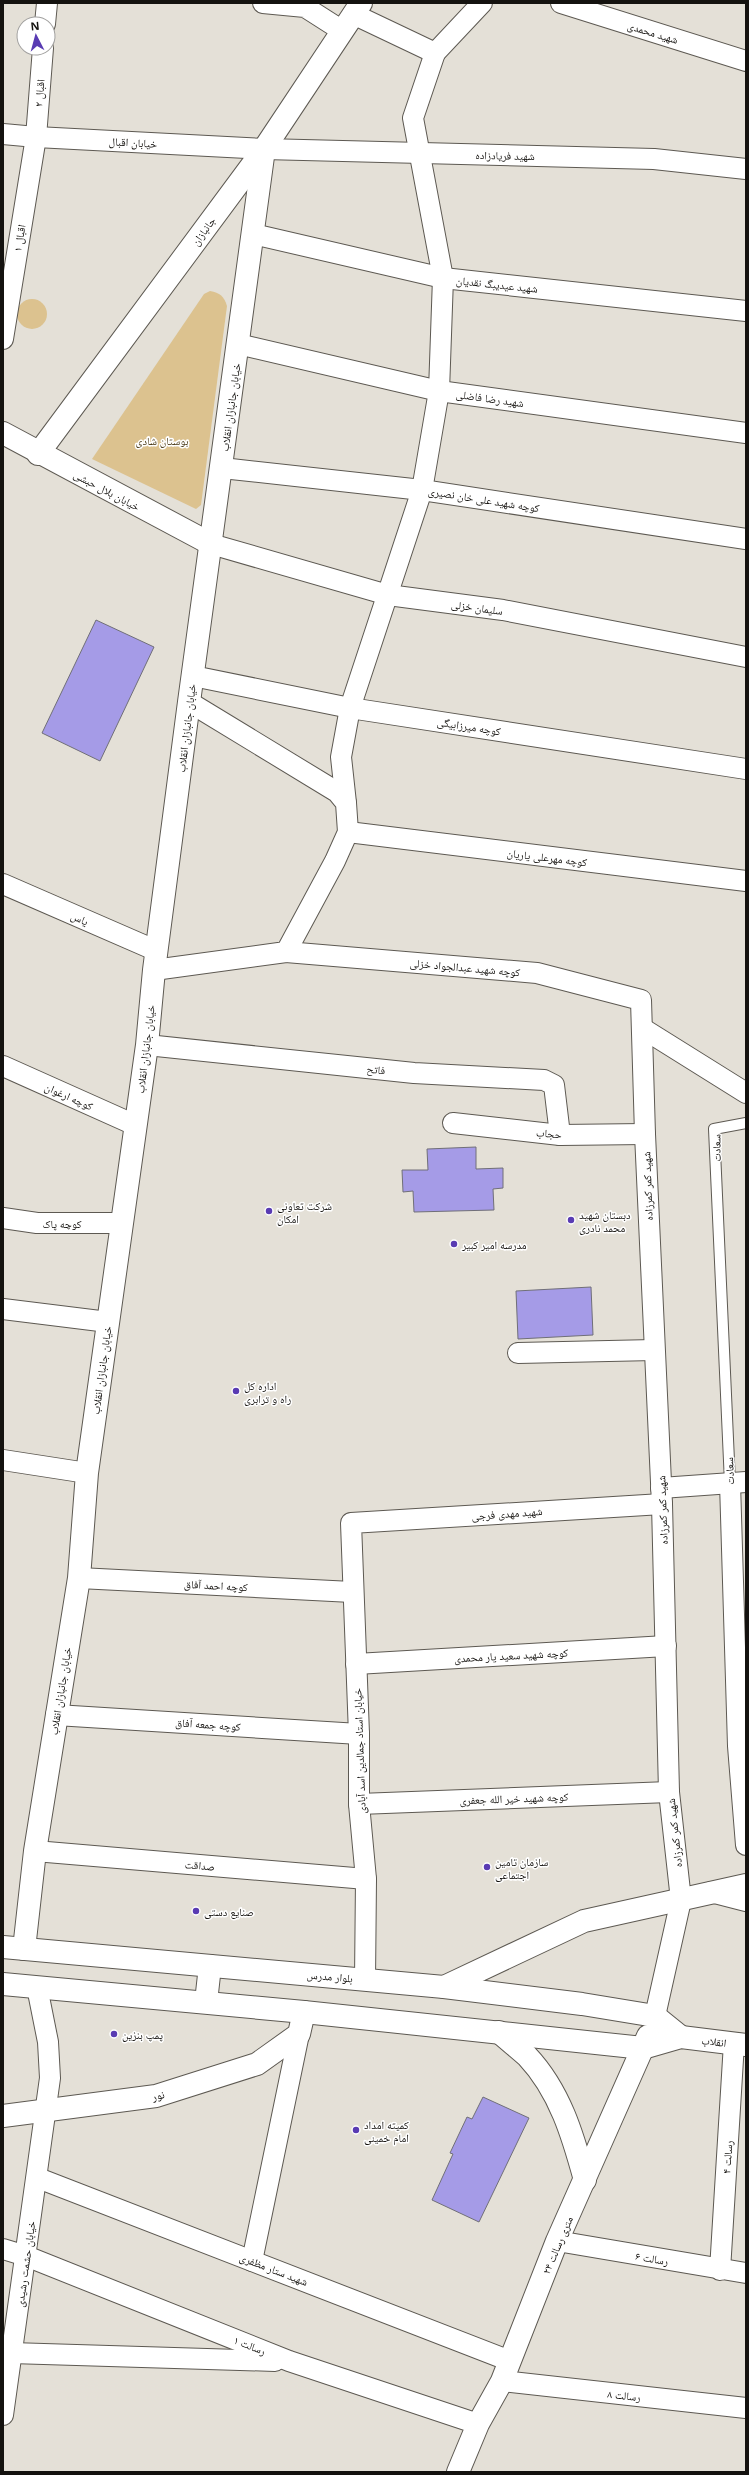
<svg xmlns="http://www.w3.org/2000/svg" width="749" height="2475" viewBox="0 0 749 2475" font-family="'Open Sans','Noto Naskh Arabic',sans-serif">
  <rect width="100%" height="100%" fill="#e4e0d7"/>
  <g fill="#dcc28f">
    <path d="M 210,291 C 220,293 224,296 227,306 L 201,505 L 196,509 L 92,459 L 204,294 Z"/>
    <circle cx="32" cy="314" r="15"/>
  </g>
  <g fill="#a59be7" stroke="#706f78">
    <path d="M 96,620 L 154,647 L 100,761 L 42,733 Z"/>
    <path d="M 476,1147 L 476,1169 L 503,1168 L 503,1188 L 493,1189 L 494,1210 L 414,1212 L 413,1191 L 403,1192 L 402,1170 L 428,1170 L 427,1149 Z"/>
    <path d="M 591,1287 L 593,1335 L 518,1339 L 516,1291 Z"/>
    <path d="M 483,2097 L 529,2118 L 479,2222 L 432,2200 L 453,2154 L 450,2153 L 467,2117 L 472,2119 Z"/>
  </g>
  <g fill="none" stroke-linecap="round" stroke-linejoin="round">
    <g stroke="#5d5952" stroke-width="12">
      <path id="service" d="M 730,1483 L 714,1129 L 746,1123"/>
    </g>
    <g stroke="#5d5952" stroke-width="22">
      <g id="minor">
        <path d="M 263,3 L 305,7 L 341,30"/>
        <path d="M 561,3 L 746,61"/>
        <path d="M 353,14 L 435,53 L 482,3"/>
        <path d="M 45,24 L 47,3"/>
        <path d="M 3,134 L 36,137 L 264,149 L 654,159 L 746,169"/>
        <path d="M 253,234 L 443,278 L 746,311"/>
        <path d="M 3,339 L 36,137 L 43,48"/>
        <path d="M 238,344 L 439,391 L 746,433"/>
        <path d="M 222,468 L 422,490 L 746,539"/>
        <path d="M 211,544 L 388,595 L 503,610 L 746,657"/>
        <path d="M 193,676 L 350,708 L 746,769"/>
        <path d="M 346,803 L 341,757 L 350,708 L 422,490 L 439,391 L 443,278 L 413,118 L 435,53"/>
        <path d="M 348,832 L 746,881"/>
        <path d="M 3,884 L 157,951"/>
        <path d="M 286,952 L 537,973 L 641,1000 L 645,1134 L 662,1504 L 669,1792 L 681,1900 L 655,2016"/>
        <path d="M 154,970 L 286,952 L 335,861 L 348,832 L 346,803 L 337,792 L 189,702"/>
        <path d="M 642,1028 L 746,1093"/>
        <path d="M 147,1045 L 414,1073 L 544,1080 L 554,1085 L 560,1135"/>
        <path d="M 3,1066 L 135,1125"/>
        <path d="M 453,1123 L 560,1135 L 645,1134"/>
        <path d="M 3,1218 L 37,1223 L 121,1223"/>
        <path d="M 3,1309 L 108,1322"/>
        <path d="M 518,1353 L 654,1350"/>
        <path d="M 3,1460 L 87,1473"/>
        <path d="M 730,1483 L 738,1746 L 746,1845"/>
        <path d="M 661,1488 L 746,1482"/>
        <path d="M 79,1578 L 352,1592"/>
        <path d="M 356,1664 L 666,1646"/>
        <path d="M 56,1715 L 359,1734"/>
        <path d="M 359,1804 L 669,1792"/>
        <path d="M 35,1851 L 366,1879"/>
        <path d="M 711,1892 L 746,1901"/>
        <path d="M 365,1980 L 366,1879 L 359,1804 L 359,1734 L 351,1523 L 662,1504"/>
        <path d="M 38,2178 L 510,2361"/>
        <path d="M 557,2241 L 746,2273"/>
        <path d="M 3,2249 L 26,2256 L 289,2361 L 478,2424"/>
        <path d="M 252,2261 L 299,2034"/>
        <path d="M 720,2270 L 734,2043"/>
        <path d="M 11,2353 L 275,2361"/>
        <path d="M 502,2381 L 746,2408"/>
        <path d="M 3,2415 L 50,2078 L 48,2042 L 37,1987"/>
      </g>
    </g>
    <g stroke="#5d5952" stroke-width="24">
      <g id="tertiary">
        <path d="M 3,433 L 211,544"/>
        <path d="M 38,454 L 264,149 L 361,3"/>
        <path d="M 24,1949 L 35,1851 L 79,1578 L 87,1473 L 147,1045 L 154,970 L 189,702 L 264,149"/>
        <path d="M 444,1987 L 584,1921 L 746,1885"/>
        <path d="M 3,2116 L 156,2096 L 257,2064 L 299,2034 L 304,2012"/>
      </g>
    </g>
    <g stroke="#5d5952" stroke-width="24">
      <g id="secondary">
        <path d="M 3,1947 L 444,1987 L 582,2004 L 655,2016 L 681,2037"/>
        <path d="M 3,1984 L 304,2012 L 643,2048 L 681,2037 L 746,2045"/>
        <path d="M 206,2002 L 210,1966"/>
        <path d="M 499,2032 C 508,2040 518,2048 527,2056 C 560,2091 573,2136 585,2180"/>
        <path d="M 458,2472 L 478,2424 L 502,2381 L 557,2241 L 648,2036"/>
      </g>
    </g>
    <use href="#service" stroke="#fff" stroke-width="10"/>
    <use href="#minor" stroke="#fff" stroke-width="20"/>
    <use href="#tertiary" stroke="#fff" stroke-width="22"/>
    <use href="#secondary" stroke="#fff" stroke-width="22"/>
  </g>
  <g fill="#593bb3" stroke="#fff" stroke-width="1.5">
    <circle cx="269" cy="1211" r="4"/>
    <circle cx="571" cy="1220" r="4"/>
    <circle cx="454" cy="1244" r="4"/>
    <circle cx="236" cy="1391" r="4"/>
    <circle cx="487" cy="1867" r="4"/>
    <circle cx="196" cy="1911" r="4"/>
    <circle cx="114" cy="2034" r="4"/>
    <circle cx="356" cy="2130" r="4"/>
  </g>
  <g text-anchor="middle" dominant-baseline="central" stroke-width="3" stroke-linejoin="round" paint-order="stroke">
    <g font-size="11" fill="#14120f" stroke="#fff">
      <text transform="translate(653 32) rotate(17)">شهید محمدی</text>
      <text transform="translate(39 93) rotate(-85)">اقبال ۲</text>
      <text transform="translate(133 142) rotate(3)">خیابان اقبال</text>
      <text transform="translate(505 155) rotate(1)">شهید فریادزاده</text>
      <text transform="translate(203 231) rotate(-54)">جانبازان</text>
      <text transform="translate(19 238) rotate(-81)">اقبال ۱</text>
      <text transform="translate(497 284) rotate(6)">شهید عیدیبگ نقدیان</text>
      <text transform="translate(490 398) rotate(8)">شهید رضا فاضلی</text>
      <text transform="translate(230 407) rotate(-82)">خیابان جانبازان انقلاب</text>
      <text transform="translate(107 490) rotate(28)">خیابان بلال حبشی</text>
      <text transform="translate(484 499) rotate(9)">کوچه شهید علی خان نصیری</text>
      <text transform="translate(477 607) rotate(8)">سلیمان خزلی</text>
      <text transform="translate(469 726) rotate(9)">کوچه میرزابیگی</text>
      <text transform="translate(186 728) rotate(-83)">خیابان جانبازان انقلاب</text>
      <text transform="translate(547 857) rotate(7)">کوچه مهرعلی یاریان</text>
      <text transform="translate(80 918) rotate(24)">یاس</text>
      <text transform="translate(465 967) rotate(5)">کوچه شهید عبدالجواد خزلی</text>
      <text transform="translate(145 1049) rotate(-83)">خیابان جانبازان انقلاب</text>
      <text transform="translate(376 1069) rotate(6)">فاتح</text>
      <text transform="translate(69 1096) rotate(24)">کوچه ارغوان</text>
      <text transform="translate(549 1133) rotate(5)">حجاب</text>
      <text transform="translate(716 1148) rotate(-91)">سعادت</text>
      <text transform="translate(647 1186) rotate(-92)">شهید کمر کمرزاده</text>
      <text x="62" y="1223">کوچه پاک</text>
      <text transform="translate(101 1370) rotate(-82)">خیابان جانبازان انقلاب</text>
      <text transform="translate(729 1471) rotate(-92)">سعادت</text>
      <text transform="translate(662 1510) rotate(-92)">شهید کمر کمرزاده</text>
      <text transform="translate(507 1513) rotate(-4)">شهید مهدی فرجی</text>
      <text transform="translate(216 1585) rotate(3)">کوچه احمد آفاق</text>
      <text transform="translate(511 1655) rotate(-3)">کوچه شهید سعید یار محمدی</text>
      <text transform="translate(60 1691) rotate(-81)">خیابان جانبازان انقلاب</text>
      <text transform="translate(208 1724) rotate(4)">کوچه جمعه آفاق</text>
      <text transform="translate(359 1751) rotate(-92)">خیابان استاد جمالدین اسد آبادی</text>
      <text transform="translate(514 1798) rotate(-2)">کوچه شهید خیر الله جعفری</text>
      <text transform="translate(674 1833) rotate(-96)">شهید کمر کمرزاده</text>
      <text transform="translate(200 1865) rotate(5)">صداقت</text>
      <text transform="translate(330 1976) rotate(5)">بلوار مدرس</text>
      <text transform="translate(714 2041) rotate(7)">انقلاب</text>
      <text transform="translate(158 2095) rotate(-14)">نور</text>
      <text transform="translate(727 2157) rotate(-86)">رسالت ۴</text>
      <text transform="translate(557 2245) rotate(-67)">۲۴ متری رسالت</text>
      <text transform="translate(652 2258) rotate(10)">رسالت ۶</text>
      <text transform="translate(25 2264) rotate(-82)">خیابان حشمت رشیدی</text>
      <text transform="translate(274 2269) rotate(21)">شهید ستار مظفری</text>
      <text transform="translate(250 2345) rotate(22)">رسالت ۱</text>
      <text transform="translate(624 2395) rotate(6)">رسالت ۸</text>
    </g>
    <g font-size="11" fill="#4b3b18" stroke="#fff">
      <text x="162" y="440">بوستان شادی</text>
    </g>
    <g font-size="11" fill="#14120f" stroke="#fff" text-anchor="start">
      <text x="277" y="1205">شرکت تعاونی<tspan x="277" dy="13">امکان</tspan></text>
      <text x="579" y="1214">دبستان شهید<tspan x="579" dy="13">محمد نادری</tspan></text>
      <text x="462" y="1244">مدرسه امیر کبیر</text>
      <text x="244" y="1385">اداره کل<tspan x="244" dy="13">راه و ترابری</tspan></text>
      <text x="495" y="1861">سازمان تامین<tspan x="495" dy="13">اجتماعی</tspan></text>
      <text x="204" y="1911">صنایع دستی</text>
      <text x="122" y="2034">پمپ بنزین</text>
      <text x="364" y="2124">کمیته امداد<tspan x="364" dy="13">امام خمینی</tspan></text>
    </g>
  </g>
  <rect width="749" height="2475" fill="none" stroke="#14120f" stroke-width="8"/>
  <g transform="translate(36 36) rotate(354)"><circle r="19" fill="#ffffff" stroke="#a1a09f"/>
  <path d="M0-3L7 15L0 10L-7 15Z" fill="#593bb3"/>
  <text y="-6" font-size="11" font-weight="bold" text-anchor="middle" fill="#14120f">N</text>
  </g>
</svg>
